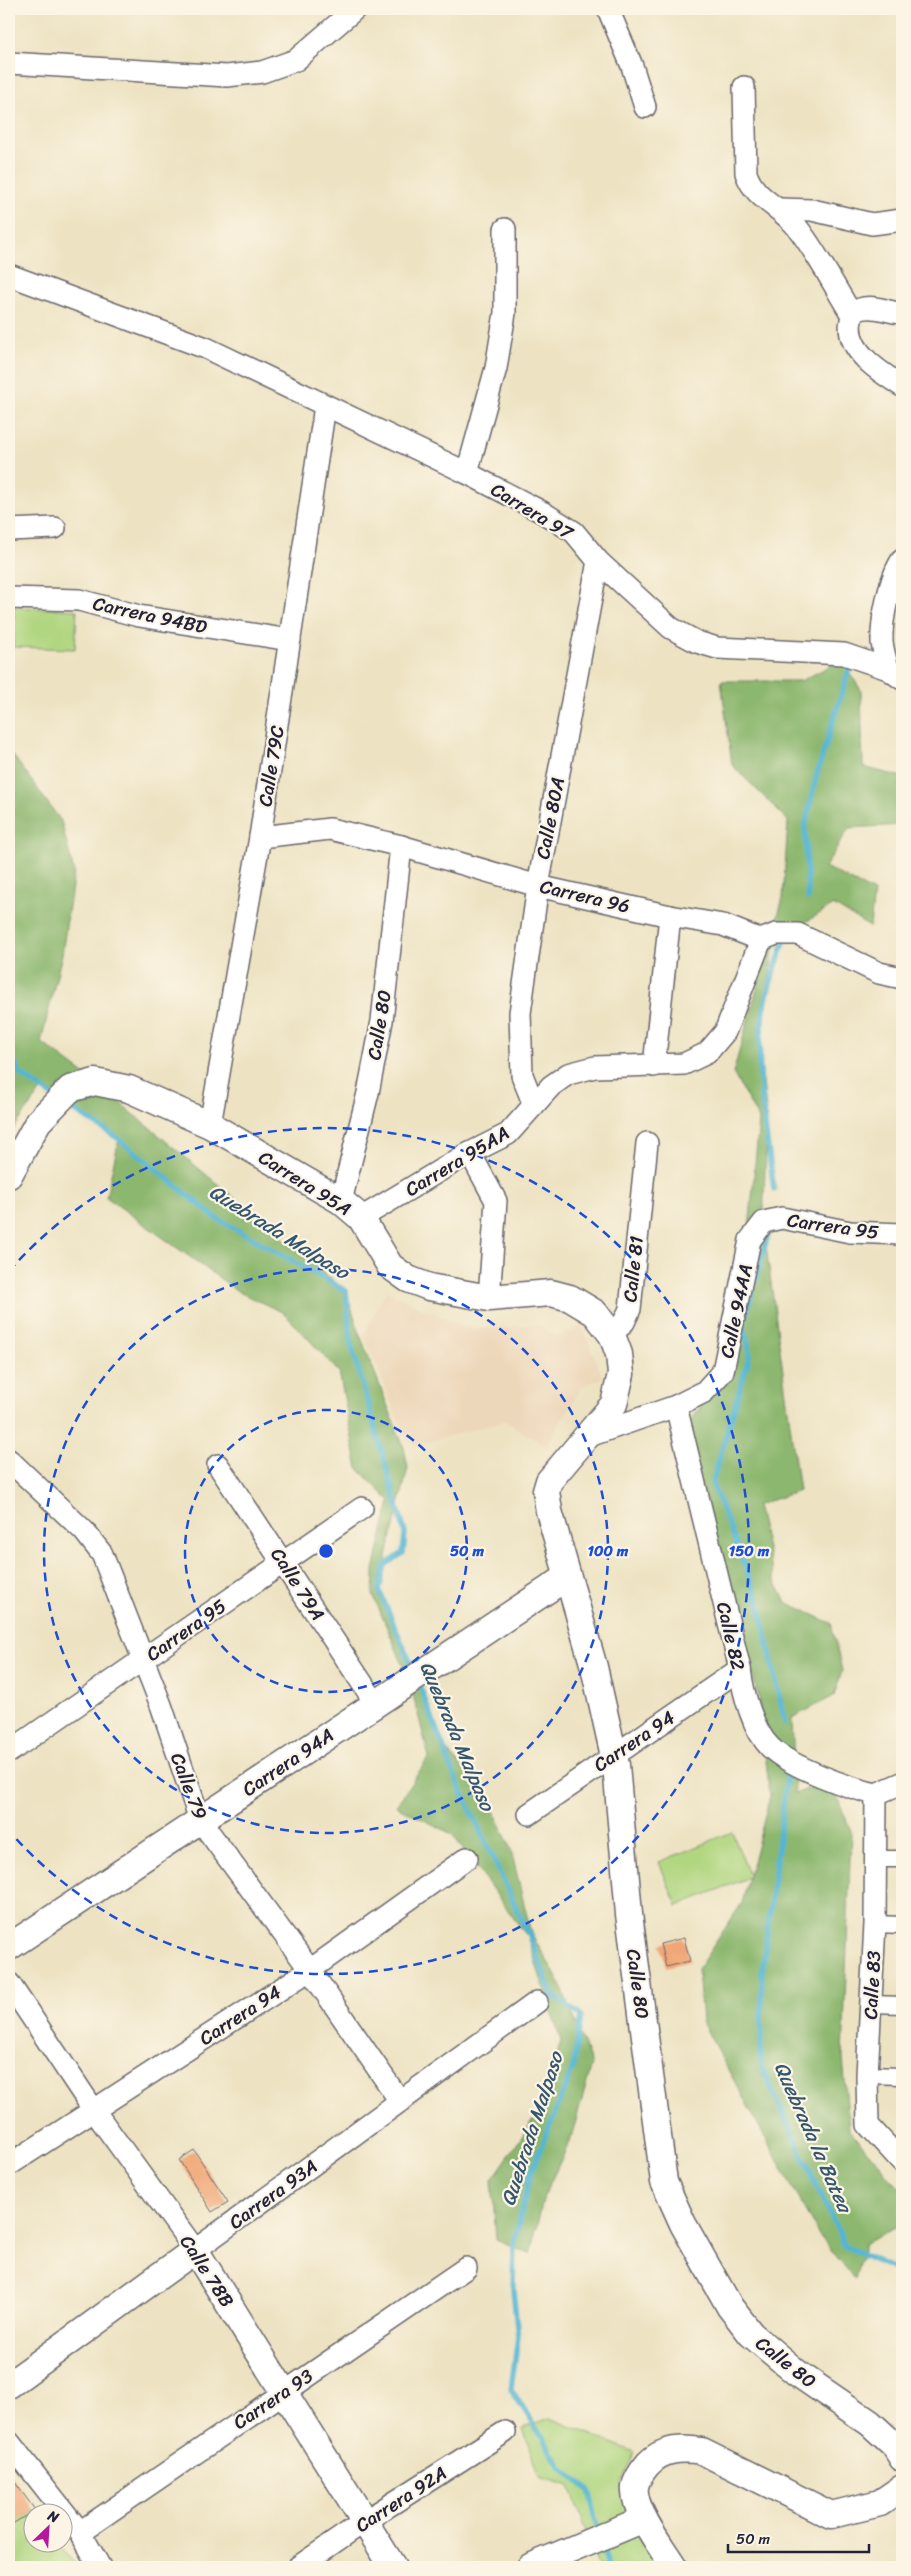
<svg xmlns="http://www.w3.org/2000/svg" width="911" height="2576" viewBox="0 0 911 2576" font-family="Sriracha,sans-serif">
  <rect width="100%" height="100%" fill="#fcf5e5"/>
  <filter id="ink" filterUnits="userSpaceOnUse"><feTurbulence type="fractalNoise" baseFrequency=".02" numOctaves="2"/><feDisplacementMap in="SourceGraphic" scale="10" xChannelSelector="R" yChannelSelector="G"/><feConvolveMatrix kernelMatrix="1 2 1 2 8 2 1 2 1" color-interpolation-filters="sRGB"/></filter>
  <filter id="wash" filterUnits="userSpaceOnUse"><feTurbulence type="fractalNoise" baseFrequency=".0096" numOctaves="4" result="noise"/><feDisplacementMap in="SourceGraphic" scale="20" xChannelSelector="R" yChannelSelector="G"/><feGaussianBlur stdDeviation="1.12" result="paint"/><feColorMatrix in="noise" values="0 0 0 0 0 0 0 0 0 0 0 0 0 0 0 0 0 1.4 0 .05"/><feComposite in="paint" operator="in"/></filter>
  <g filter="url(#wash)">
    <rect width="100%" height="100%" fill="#ede3c3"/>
    <path fill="#edd7ba" d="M 386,1291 L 466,1329 L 539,1325 L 556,1337 L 582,1326 L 603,1378 L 582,1387 L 546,1446 L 505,1421 L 415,1445 L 403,1432 L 364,1335 Z"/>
    <g fill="#b0d680" stroke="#697c5e">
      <path d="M 14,607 L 77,610 L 75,649 L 13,647 Z"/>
      <path d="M 732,1832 L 750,1877 L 677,1906 L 659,1862 Z"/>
      <path d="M 550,2418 L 635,2452 L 622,2481 L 635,2527 L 655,2567 L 598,2567 L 570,2486 L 539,2477 L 523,2428 Z"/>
      <path d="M 35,2510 L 38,2513 L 32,2514 L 32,2544 L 59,2544 L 78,2567 L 9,2567 L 9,2526 Z"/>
    </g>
    <g fill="#8cb76e" stroke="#576c54">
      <path d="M 841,660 L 861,690 L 863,767 L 902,777 L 902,825 L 849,828 L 825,867 L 874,892 L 870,927 L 833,905 L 774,942 L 760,1053 L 767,1118 L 763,1223 L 799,1491 L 757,1505 L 774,1579 L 786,1602 L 831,1623 L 842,1671 L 834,1696 L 792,1718 L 795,1794 L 830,1780 L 851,1831 L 843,2058 L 849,2129 L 902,2191 L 902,2225 L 865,2242 L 855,2279 L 818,2234 L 702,2022 L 698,1969 L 742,1903 L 770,1797 L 759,1698 L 684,1431 L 725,1369 L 748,1241 L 759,1120 L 733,1073 L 783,898 L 788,821 L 732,765 L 721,681 L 801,681 Z"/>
      <path d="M 9,750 L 61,821 L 74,872 L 62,954 L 41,1042 L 95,1082 L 346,1291 L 360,1335 L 404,1448 L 408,1468 L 379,1590 L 442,1745 L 490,1800 L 511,1850 L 531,1933 L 560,1983 L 592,2065 L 570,2141 L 544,2196 L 530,2254 L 496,2240 L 492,2180 L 543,2106 L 561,2041 L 527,1936 L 452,1834 L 396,1806 L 429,1757 L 409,1679 L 373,1595 L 374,1570 L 390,1501 L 358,1469 L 339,1372 L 284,1313 L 239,1292 L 106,1197 L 119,1139 L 42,1089 L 9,1135 Z"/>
    </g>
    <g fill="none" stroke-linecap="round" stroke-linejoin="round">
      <g stroke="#54b6d2" stroke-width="5.5">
        <path d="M 808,898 L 805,827 L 816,777 L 850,666"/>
        <path d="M 9,1047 L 20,1074 L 54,1097"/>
        <path d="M 66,1105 L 119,1139 L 216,1218 L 346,1291 L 351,1344 L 405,1533 L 403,1553 L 385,1565 L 379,1590 L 414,1671"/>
        <path d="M 774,1189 C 766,1129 751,1061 766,1000 C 770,980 778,961 784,942"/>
        <path d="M 770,1227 L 744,1323 L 750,1354 L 712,1483 L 759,1602 L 785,1723"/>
        <path d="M 418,1682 L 455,1777 L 529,1935 L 552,1995 L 581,2016 L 573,2068 L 530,2175 L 514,2243 L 513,2290 L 518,2337 L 511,2389 L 562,2468 L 589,2490 L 599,2530"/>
        <path d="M 788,1767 L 762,1973 L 761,2066 L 845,2246 L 902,2273"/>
        <path d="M 602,2544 L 608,2567"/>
      </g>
    </g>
    <g id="blocks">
      <g fill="#f0a675">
        <path d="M 684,1938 L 690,1961 L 666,1967 L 660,1944 Z"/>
        <path d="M 194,2150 L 228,2202 L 212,2212 L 179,2160 Z"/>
        <path d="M 9,2474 L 35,2510 L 9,2526 Z"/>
      </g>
    </g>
  </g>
  <g filter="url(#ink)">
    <use href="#blocks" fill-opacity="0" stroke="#69666b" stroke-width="1"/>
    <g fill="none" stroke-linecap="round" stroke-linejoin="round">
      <g stroke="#69666b" stroke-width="19">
        <g id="pedestrian">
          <path d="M 876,1859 L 902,1859"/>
          <path d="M 875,1924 L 902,1925"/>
          <path d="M 872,2004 L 902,2005"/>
          <path d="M 867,2075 L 902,2076"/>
        </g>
      </g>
      <g stroke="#69666b" stroke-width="24">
        <g id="minor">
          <path d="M 608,9 L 632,66 L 645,107"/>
          <path d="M 9,63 L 227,76 L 262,72 L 296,60 L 355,9"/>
          <path d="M 744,87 L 746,173 C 755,200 779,205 797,227 C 818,254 834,286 852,315"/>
          <path d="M 780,209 L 812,210 L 872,224 L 902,220"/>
          <path d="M 9,275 L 206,348 L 467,473 L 542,512 L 574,532 L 598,561 L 671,628 L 697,642 L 717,648 L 844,654 L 888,669 L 902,679"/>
          <path d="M 902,313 C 889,313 874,304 860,309 C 855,311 852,315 851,320 C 844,350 881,373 902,386"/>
          <path d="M 467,473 L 496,368 L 505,313 L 505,229"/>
          <path d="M 9,530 L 55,528"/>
          <path d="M 9,598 L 79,600 L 139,616 L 290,640"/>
          <path d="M 888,669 C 886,660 883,651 882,642 C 881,620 890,577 902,560"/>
          <path d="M 260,837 L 330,829 L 401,846 L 538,886 L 670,916 L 723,925 L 761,940 L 776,934 L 798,934 L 879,973 L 902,978"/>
          <path d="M 654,1066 L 670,916"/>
          <path d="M 534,1105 L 522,1075 L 520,1013 L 538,886 L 598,561"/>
          <path d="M 210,1125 L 260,837 L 325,406"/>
          <path d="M 470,1153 L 496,1201 L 489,1298"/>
          <path d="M 341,1201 L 368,1093 L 382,1021 L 401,846"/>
          <path d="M 361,1218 L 464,1156 L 508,1134 L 551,1086 L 568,1074 L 595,1067 L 684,1064 L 707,1053 L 725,1032 L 761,940"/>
          <path d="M 612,1335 L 624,1322 L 630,1309 L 647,1143"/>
          <path d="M 676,1406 L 740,1669 C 743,1693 753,1730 770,1747 C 790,1767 849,1788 876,1794"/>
          <path d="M 586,1437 L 676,1406 L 704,1392 L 723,1371 L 750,1240 L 764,1222 L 782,1218 L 850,1232 L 902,1234"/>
          <path d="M 9,1460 L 84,1531 L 102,1554 L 161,1705 L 200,1820 L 310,1970 L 400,2101"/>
          <path d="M 218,1465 L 376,1704"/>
          <path d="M 9,1752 L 362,1508"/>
          <path d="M 876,1794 L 875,1924 L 867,2075 L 868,2125 L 902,2162"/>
          <path d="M 876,1794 L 902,1783"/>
          <path d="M 529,1814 L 740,1669"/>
          <path d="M 9,1983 L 93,2109 L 195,2250 L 537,2002"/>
          <path d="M 9,2165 L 310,1970 L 467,1858"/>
          <path d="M 9,2442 L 80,2532 L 100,2567"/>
          <path d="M 80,2532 L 466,2268"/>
          <path d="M 298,2567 L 365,2521 L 505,2432"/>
        </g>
      </g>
      <g stroke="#69666b" stroke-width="29">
        <g id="tertiary">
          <path d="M 9,1175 L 38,1122 L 70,1089 L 95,1082 L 129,1089 L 210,1125 L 341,1201 L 361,1218 L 390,1266 L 408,1279 L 429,1287 L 489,1298 L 551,1293 L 570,1298 L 595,1313 L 612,1335 L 619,1354 L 621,1374 L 614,1404 L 549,1481 L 546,1491 L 549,1511 L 594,1667 L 616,1765 L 629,1914 L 664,2182 L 683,2224 L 730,2307 L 751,2334 L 797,2373 L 870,2423 L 894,2445 L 902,2458"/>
          <path d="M 9,1947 L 567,1577"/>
          <path d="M 9,2385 L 195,2250 L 393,2567"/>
          <path d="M 530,2567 L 644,2519"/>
          <path d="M 674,2567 C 663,2549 632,2509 635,2487 C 636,2479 643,2470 648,2464 C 663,2448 682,2448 702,2451 L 831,2515 L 880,2503 L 902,2488"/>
        </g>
      </g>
      <use href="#pedestrian" stroke="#fff" stroke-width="16"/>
      <use href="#minor" stroke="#fff" stroke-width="21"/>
      <use href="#tertiary" stroke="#fff" stroke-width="26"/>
    </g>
  </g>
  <g fill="none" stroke="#1d4ed8" stroke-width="2.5" stroke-dasharray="9 6">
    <circle cx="326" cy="1551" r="141"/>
    <circle cx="326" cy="1551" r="282"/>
    <path d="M9 1271A423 423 0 1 1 9 1831"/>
  </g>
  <g text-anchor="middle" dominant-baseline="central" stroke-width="4.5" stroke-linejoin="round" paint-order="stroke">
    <g font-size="19" fill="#22223b" stroke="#fcf5e5">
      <text transform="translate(532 511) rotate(31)">Carrera 97</text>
      <text transform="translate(150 615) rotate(12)">Carrera 94BD</text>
      <text transform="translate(271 766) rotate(-81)">Calle 79C</text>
      <text transform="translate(550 818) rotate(-79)">Calle 80A</text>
      <text transform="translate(585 896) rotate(13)">Carrera 96</text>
      <text transform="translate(379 1025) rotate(-81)">Calle 80</text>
      <text transform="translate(457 1161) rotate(-31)">Carrera 95AA</text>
      <text transform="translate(305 1183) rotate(32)">Carrera 95A</text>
      <text transform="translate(833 1226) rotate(8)">Carrera 95</text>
      <text transform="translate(633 1269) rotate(-84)">Calle 81</text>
      <text transform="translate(736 1311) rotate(-78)">Calle 94AA</text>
      <text transform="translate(298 1584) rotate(57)">Calle 79A</text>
      <text transform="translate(186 1630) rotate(-35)">Carrera 95</text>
      <text transform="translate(731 1636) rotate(77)">Calle 82</text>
      <text transform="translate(634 1741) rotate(-34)">Carrera 94</text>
      <text transform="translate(288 1762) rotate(-34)">Carrera 94A</text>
      <text transform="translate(189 1786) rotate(69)">Calle 79</text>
      <text transform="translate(638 1984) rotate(82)">Calle 80</text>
      <text transform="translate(872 1985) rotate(-87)">Calle 83</text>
      <text transform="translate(240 2015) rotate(-33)">Carrera 94</text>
      <text transform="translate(273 2194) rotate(-36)">Carrera 93A</text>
      <text transform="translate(207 2271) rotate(57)">Calle 78B</text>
      <text transform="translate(786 2362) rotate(38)">Calle 80</text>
      <text transform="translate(273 2399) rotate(-34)">Carrera 93</text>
      <text transform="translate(401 2499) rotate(-33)">Carrera 92A</text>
    </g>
    <g font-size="20" font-style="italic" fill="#345670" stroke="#fcf5e5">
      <text transform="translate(279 1232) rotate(32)">Quebrada Malpaso</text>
      <text transform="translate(457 1736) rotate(67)">Quebrada Malpaso</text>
      <text transform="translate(532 2129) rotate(-72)">Quebrada Malpaso</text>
      <text transform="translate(813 2137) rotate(66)">Quebrada la Batea</text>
    </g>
  </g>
  <circle cx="326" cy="1551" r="8" fill="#1d4ed8" stroke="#fcf5e5" stroke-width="2.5"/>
  <g font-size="15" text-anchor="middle" font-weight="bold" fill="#1d4ed8" stroke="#fcf5e5" stroke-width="4.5" stroke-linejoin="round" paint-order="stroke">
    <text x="467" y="1556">50 m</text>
    <text x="608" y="1556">100 m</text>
    <text x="749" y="1556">150 m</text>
  </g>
  <rect width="911" height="2576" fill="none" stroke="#fcf5e5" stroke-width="30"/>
  <g transform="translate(48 2528) rotate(25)"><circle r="24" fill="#fcf5e5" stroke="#a5a1a1"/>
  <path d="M0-4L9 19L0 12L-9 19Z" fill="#b5179e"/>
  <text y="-8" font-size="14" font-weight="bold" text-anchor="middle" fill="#22223b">N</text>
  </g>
  <path d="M728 2544v8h141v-8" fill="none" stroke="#22223b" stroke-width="2.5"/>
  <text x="736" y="2544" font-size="15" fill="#22223b" stroke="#fcf5e5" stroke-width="4" paint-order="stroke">50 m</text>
</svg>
